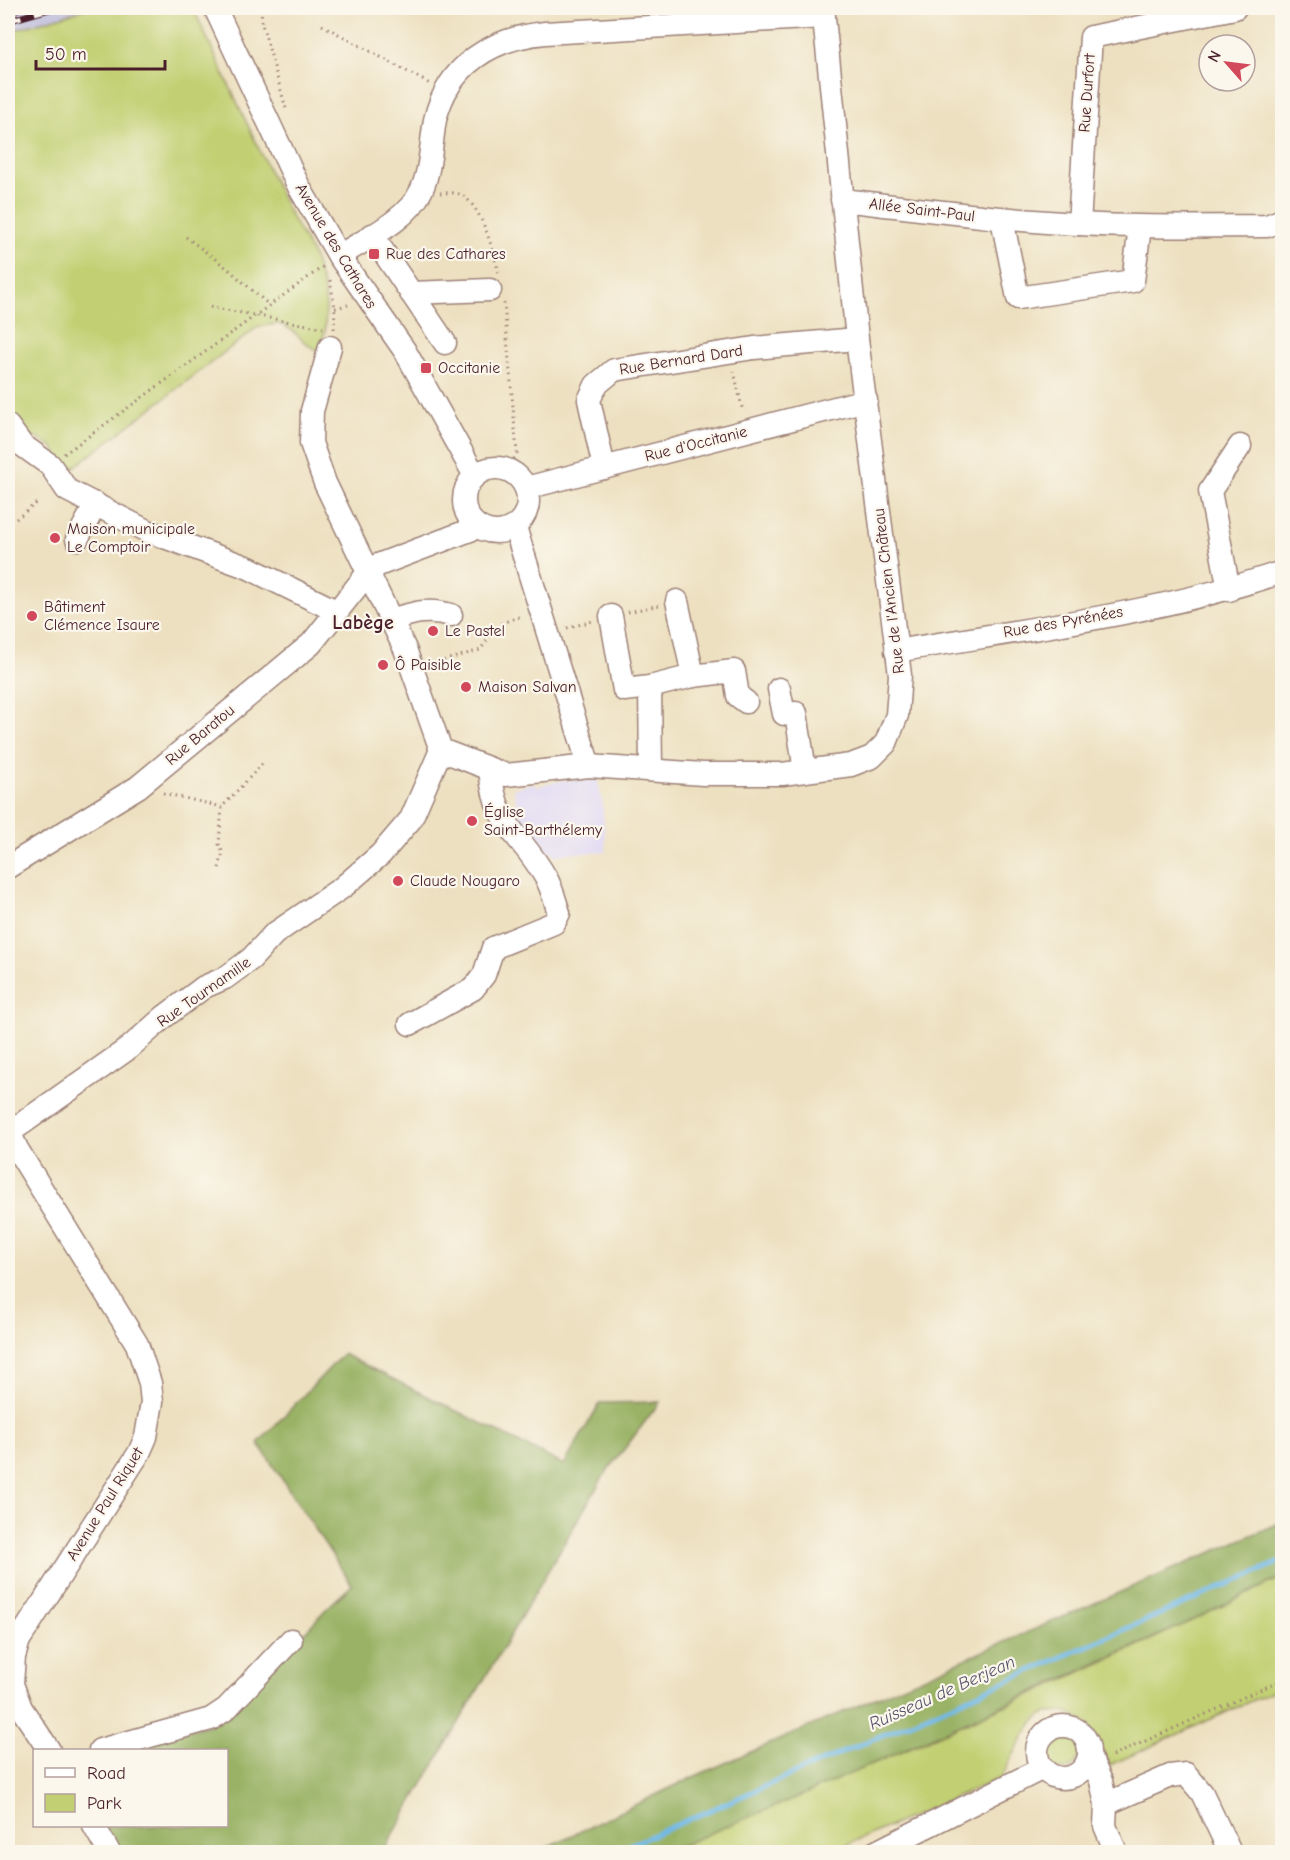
<svg xmlns="http://www.w3.org/2000/svg" width="1290" height="1860" viewBox="0 0 1290 1860" font-family="'Comic Neue',sans-serif">
  <rect width="100%" height="100%" fill="#fbf7ec"/>
  <filter id="ink" filterUnits="userSpaceOnUse"><feTurbulence type="fractalNoise" baseFrequency=".0167" numOctaves="2"/><feDisplacementMap in="SourceGraphic" scale="12" xChannelSelector="R" yChannelSelector="G"/><feConvolveMatrix kernelMatrix="1 2 1 2 8 2 1 2 1" color-interpolation-filters="sRGB"/></filter>
  <filter id="wash" filterUnits="userSpaceOnUse"><feTurbulence type="fractalNoise" baseFrequency=".008" numOctaves="4" result="noise"/><feDisplacementMap in="SourceGraphic" scale="24" xChannelSelector="R" yChannelSelector="G"/><feGaussianBlur stdDeviation="1.35" result="paint"/><feColorMatrix in="noise" values="0 0 0 0 0 0 0 0 0 0 0 0 0 0 0 0 0 1.4 0 .05"/><feComposite in="paint" operator="in"/></filter>
  <g filter="url(#wash)">
    <rect width="100%" height="100%" fill="#ede0c0"/>
    <path fill="#ddd5f6" d="M 597,779 L 602,801 L 606,852 L 568,853 L 555,856 L 553,851 L 540,855 L 521,821 L 513,789 L 534,783 L 536,787 L 563,780 Z"/>
    <path fill="#c2c1dc" d="M 8,8 L 89,8 L 8,32 Z"/>
    <g fill="#c2d073" stroke="#86784f" stroke-width="1.5">
      <path d="M 89,8 L 193,8 L 287,209 L 313,255 L 323,286 L 326,306 L 325,331 L 319,350 C 303,347 295,327 279,324 C 273,324 265,326 259,326 L 68,472 L 52,446 L 17,428 L 8,414 L 8,32 Z"/>
      <path d="M 1282,1577 L 1282,1687 L 1110,1765 L 1088,1724 L 1068,1712 L 1046,1713 L 1034,1721 L 1023,1737 L 1001,1778 L 830,1852 L 665,1852 C 872,1765 1080,1676 1282,1577 Z"/>
      <circle cx="1062" cy="1753" r="17"/>
    </g>
    <g fill="#99b265" stroke="#726848" stroke-width="1.5">
      <path d="M 343,1354 L 564,1465 L 600,1403 L 660,1402 L 603,1477 L 383,1852 L 113,1852 L 98,1826 L 226,1826 L 226,1750 L 114,1750 L 209,1725 L 273,1667 L 325,1610 L 352,1585 L 258,1443 Z"/>
      <path d="M 1282,1522 L 1282,1577 L 1189,1622 L 805,1794 L 665,1852 L 537,1852 L 693,1777 Z"/>
    </g>
    <g fill="none" stroke-linecap="round" stroke-linejoin="round">
      <path stroke="#6fb9e8" stroke-width="5" d="M 614,1852 L 1282,1561"/>
    </g>
  </g>
  <g filter="url(#ink)">
    <g fill="none" stroke-linecap="round" stroke-linejoin="round">
      <g stroke="#9c8076" stroke-width="25">
        <g id="minor">
          <path d="M 215,8 L 299,187 L 339,256 L 405,351 L 475,476"/>
          <path d="M 842,200 C 921,209 1000,220 1079,224 C 1142,228 1204,226 1267,226 L 1282,220"/>
          <path d="M 1002,219 L 1018,298 L 1133,281 L 1140,227"/>
          <path d="M 1079,224 L 1091,37 L 1235,8"/>
          <path d="M 372,235 L 445,343"/>
          <path d="M 339,256 C 365,239 407,221 421,191 C 431,170 431,142 435,120 C 448,64 493,38 545,33 L 824,17"/>
          <path d="M 411,293 L 490,290"/>
          <path d="M 330,347 L 312,411 L 311,443 L 325,483 L 405,649 L 441,750 L 506,775 L 589,766 L 703,774 L 782,774 L 851,765 L 872,757 L 886,743 L 897,715 L 900,675 L 857,339 L 823,8"/>
          <path d="M 8,426 L 22,445 L 50,465 L 67,490 L 145,530 L 249,568 L 336,611"/>
          <circle cx="496" cy="500" r="32"/>
          <path d="M 604,468 L 589,400 L 596,385 L 614,370 L 754,348 L 857,339"/>
          <path d="M 526,488 L 866,400"/>
          <path d="M 515,527 L 589,766"/>
          <path d="M 77,539 L 96,504"/>
          <path d="M 1229,590 L 1210,491 L 1240,446"/>
          <path d="M 677,601 L 693,676"/>
          <path d="M 611,616 L 624,690 L 650,687 L 651,770"/>
          <path d="M 391,620 C 413,613 428,608 451,615"/>
          <path d="M 896,651 C 1026,629 1158,614 1282,572"/>
          <path d="M 650,687 L 693,676 L 734,671 L 738,696 L 746,702"/>
          <path d="M 779,689 L 784,714 L 796,713 L 805,771"/>
          <path d="M 8,867 L 138,787 L 311,644 L 367,574 L 378,565 L 478,527"/>
          <path d="M 410,1024 L 473,989 L 484,975 L 493,948 L 554,923 L 559,913 C 555,901 552,888 546,878 C 521,833 495,828 490,769"/>
          <path d="M 8,1129 L 17,1149 L 137,1344 L 150,1383 L 152,1402 L 146,1437 L 139,1453 L 19,1640 L 14,1657 L 12,1684 L 21,1708 L 49,1750"/>
          <path d="M 10,1132 L 129,1048 L 164,1017 L 204,987 L 225,978 L 251,959 L 274,934 L 343,887 L 381,854 L 411,819 L 441,750"/>
          <circle cx="1063" cy="1752" r="26"/>
          <path d="M 100,1750 L 211,1719 L 226,1709 L 291,1640"/>
          <path d="M 1089,1755 L 1101,1781 L 1106,1804 L 1105,1826 L 1116,1852"/>
          <path d="M 1106,1804 L 1170,1776 L 1186,1774 L 1202,1793 L 1230,1852"/>
          <path d="M 94,1826 L 109,1852"/>
          <path d="M 876,1852 L 1043,1768"/>
        </g>
      </g>
      <g stroke="#9c8076" stroke-width="3" stroke-dasharray="1.5 4.5" stroke-linecap="butt">
        <path d="M 261,8 L 262,24 L 287,112"/>
        <path d="M 322,25 L 430,84"/>
        <path d="M 440,193 C 445,193 454,192 459,194 C 482,203 493,252 499,273"/>
        <path d="M 186,237 L 227,268 L 269,305"/>
        <path d="M 330,280 L 335,308 L 334,330"/>
        <path d="M 504,303 L 517,453 L 508,470"/>
        <path d="M 210,307 L 323,328"/>
        <path d="M 335,308 L 348,305"/>
        <path d="M 734,371 L 743,412"/>
        <path d="M 64,454 L 324,266"/>
        <path d="M 16,519 L 39,501"/>
        <path d="M 628,612 L 660,605"/>
        <path d="M 567,628 L 593,621"/>
        <path d="M 432,664 L 480,650 L 499,624 L 522,616"/>
        <path d="M 163,793 L 222,807"/>
        <path d="M 219,868 L 223,853 L 219,844 L 222,807 L 265,761"/>
        <path d="M 1112,1756 L 1282,1680"/>
      </g>
      <use href="#minor" stroke="#fff" stroke-width="22"/>
      <g stroke="#4a1f2b" stroke-width="7">
        <g id="rail">
          <path d="M 8,11 L 20,8"/>
          <path d="M 8,21 L 53,8"/>
        </g>
      </g>
      <use href="#rail" stroke="#fbf7ec" stroke-width="4.5" stroke-dasharray="14" stroke-linecap="butt"/>
    </g>
  </g>
  <g fill="#d1495b" stroke="#fbf7ec" stroke-width="2">
    <rect x="368" y="248" width="12" height="12" rx="3"/>
    <rect x="420" y="362" width="12" height="12" rx="3"/>
    <circle cx="55" cy="538" r="6"/>
    <circle cx="32" cy="616" r="6"/>
    <circle cx="433" cy="631" r="6"/>
    <circle cx="383" cy="665" r="6"/>
    <circle cx="466" cy="687" r="6"/>
    <circle cx="472" cy="821" r="6"/>
    <circle cx="398" cy="881" r="6"/>
  </g>
  <g text-anchor="middle" dominant-baseline="central" stroke-width="4.5" stroke-linejoin="round" paint-order="stroke">
    <g font-size="16" fill="#4a1f2b" stroke="#fbf7ec">
      <text transform="translate(1087 93) rotate(-86)">Rue Durfort</text>
      <text transform="translate(922 210) rotate(7)">Allée Saint-Paul</text>
      <text transform="translate(336 246) rotate(59)">Avenue des Cathares</text>
      <text transform="translate(681 360) rotate(-9)">Rue Bernard Dard</text>
      <text transform="translate(696 444) rotate(-14)">Rue d'Occitanie</text>
      <text transform="translate(889 591) rotate(-97)">Rue de l'Ancien Château</text>
      <text transform="translate(1063 622) rotate(-10)">Rue des Pyrénées</text>
      <text transform="translate(200 735) rotate(-40)">Rue Baratou</text>
      <text transform="translate(204 992) rotate(-35)">Rue Tournamille</text>
      <text transform="translate(105 1504) rotate(-58)">Avenue Paul Riquet</text>
    </g>
    <g font-size="16" fill="#4a1f2b" stroke="#fbf7ec" text-anchor="start">
      <text x="386" y="254">Rue des Cathares</text>
      <text x="438" y="368">Occitanie</text>
      <text x="67" y="529">Maison municipale<tspan x="67" dy="18">Le Comptoir</tspan></text>
      <text x="44" y="607">Bâtiment<tspan x="44" dy="18">Clémence Isaure</tspan></text>
      <text x="445" y="631">Le Pastel</text>
      <text x="395" y="665">Ô Paisible</text>
      <text x="478" y="687">Maison Salvan</text>
      <text x="484" y="812">Église<tspan x="484" dy="18">Saint-Barthélemy</tspan></text>
      <text x="410" y="881">Claude Nougaro</text>
    </g>
    <g font-size="18" font-style="italic" fill="#57556d" stroke="#fbf7ec">
      <text transform="translate(942 1693) rotate(-24)">Ruisseau de Berjean</text>
    </g>
    <g font-size="20" font-weight="bold" fill="#4a1f2b" stroke="#fbf7ec">
      <text x="363" y="622">Labège</text>
    </g>
  </g>
  <rect width="1290" height="1860" fill="none" stroke="#fbf7ec" stroke-width="30"/>
  <rect x="33" y="1749" width="195" height="78" fill="#fbf7ec" stroke="#b4a19f" stroke-width="1.5"/>
  <rect x="45" y="1768" width="30" height="9" fill="#ffffff" stroke="#b4a19f" stroke-width="1.5"/>
  <text x="87" y="1779" font-size="18" fill="#4a1f2b">Road</text>
  <rect x="45" y="1794" width="30" height="18" fill="#c2d073" stroke="#b4a19f" stroke-width="1.5"/>
  <text x="87" y="1809" font-size="18" fill="#4a1f2b">Park</text>
  <g transform="translate(1227 63) rotate(298)"><circle r="28" fill="#fbf7ec" stroke="#b4a19f" stroke-width="1.5"/>
  <path d="M0-4.5L10 22L0 15L-10 22Z" fill="#d1495b"/>
  <text y="-9" font-size="16" font-weight="bold" text-anchor="middle" fill="#4a1f2b">N</text>
  </g>
  <path d="M36 60v9h129v-9" fill="none" stroke="#4a1f2b" stroke-width="3"/>
  <text x="45" y="60" font-size="18" fill="#4a1f2b" stroke="#fbf7ec" stroke-width="4.5" paint-order="stroke">50 m</text>
</svg>
